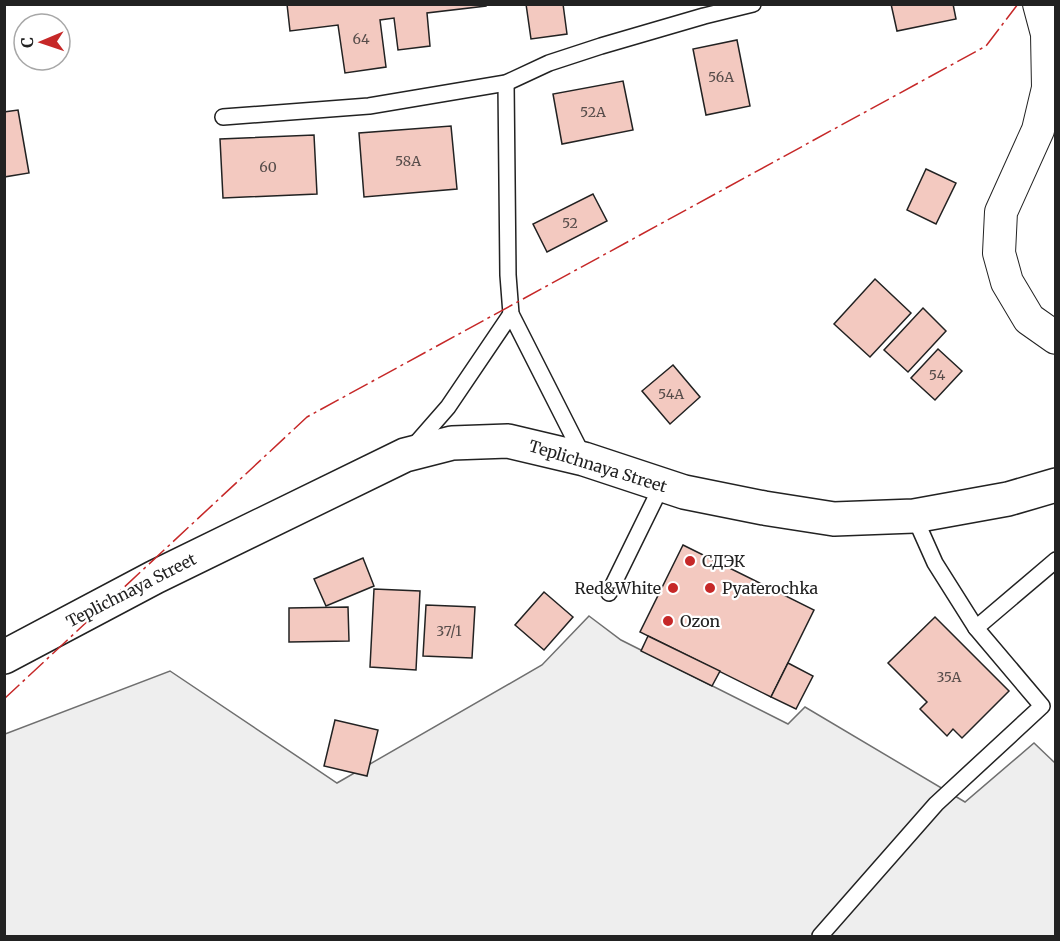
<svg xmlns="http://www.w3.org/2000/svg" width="1060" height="941" viewBox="0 0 1060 941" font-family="Merriweather,serif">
  <rect width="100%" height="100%" fill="#fff"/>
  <path fill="#eee" stroke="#6f6f6f" stroke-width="1.5" d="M 589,616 L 621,640 L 788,724 L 805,707 L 965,802 L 1034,743 L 1055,763 L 1055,936 L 5,936 L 5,734 L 170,671 L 337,783 L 542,665 Z"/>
  <g fill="#f3c9c0" stroke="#222" stroke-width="1.5">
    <path d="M 287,4 L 486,4 L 486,6 L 427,13 L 430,46 L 398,50 L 394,18 L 380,20 L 386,67 L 345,73 L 338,25 L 290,31 Z"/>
    <path d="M 526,4 L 563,4 L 567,34 L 531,39 Z"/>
    <path d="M 891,4 L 953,4 L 956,19 L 897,31 Z"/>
    <path d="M 737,40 L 750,106 L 706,115 L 693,49 Z"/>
    <path d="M 623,81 L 633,130 L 562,144 L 553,94 Z"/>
    <path d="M 18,110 L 29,173 L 4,177 L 4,112 Z"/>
    <path d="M 451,126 L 457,189 L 364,197 L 359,133 Z"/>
    <path d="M 314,135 L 317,194 L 223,198 L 220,139 Z"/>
    <path d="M 926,169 L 956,183 L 936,224 L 907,210 Z"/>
    <path d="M 593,194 L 607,221 L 547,252 L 533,224 Z"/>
    <path d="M 875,279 L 911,313 L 870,357 L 834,324 Z"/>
    <path d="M 923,308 L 946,331 L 908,372 L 884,350 Z"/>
    <path d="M 938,349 L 962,371 L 935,400 L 911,378 Z"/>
    <path d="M 673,365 L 700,397 L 670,424 L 642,391 Z"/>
    <path d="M 683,545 L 814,610 L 771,697 L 640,632 Z"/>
    <path d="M 363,558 L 374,586 L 326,606 L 314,579 Z"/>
    <path d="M 374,589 L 420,591 L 416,670 L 370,667 Z"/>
    <path d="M 544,592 L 573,617 L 544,650 L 515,625 Z"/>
    <path d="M 426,605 L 475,607 L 472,658 L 423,656 Z"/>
    <path d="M 348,607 L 349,641 L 289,642 L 289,608 Z"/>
    <path d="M 935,617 L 1009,691 L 962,738 L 953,729 L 947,736 L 920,709 L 927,702 L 888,663 Z"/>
    <path d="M 648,636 L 720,671 L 712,686 L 641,651 Z"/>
    <path d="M 788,663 L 813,676 L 796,709 L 771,697 Z"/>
    <path d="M 335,720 L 378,730 L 367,776 L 324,766 Z"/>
  </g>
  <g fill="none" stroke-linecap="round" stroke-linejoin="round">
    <g stroke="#222" stroke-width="18">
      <g id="lane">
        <path d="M 506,83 L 508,275 L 511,314 L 583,456"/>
        <path d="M 223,117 L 369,106 L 506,83 L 549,63 L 601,46 L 704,16 L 753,4"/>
        <path d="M 413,447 L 448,407 L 511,314"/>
        <path d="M 914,516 L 935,563 L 976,628"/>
        <path d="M 609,593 L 662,485"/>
        <path d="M 820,936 L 936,804 L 1042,706 L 976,628 L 1056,560"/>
      </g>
    </g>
    <g stroke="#222" stroke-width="34">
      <path id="street" d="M 1039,4 L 1047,34 L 1048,88 L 1038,130 L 1001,212 L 999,253 L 1007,282 L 1029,319 L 1056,338"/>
    </g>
    <g stroke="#222" stroke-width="36">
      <path id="secondary" d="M 4,657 L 155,577 L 405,455 L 452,443 L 508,441 L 584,459 L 684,492 L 764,508 L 834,519 L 914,516 L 1008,499 L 1056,485"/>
    </g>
    <use href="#lane" stroke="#fff" stroke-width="15"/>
    <use href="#street" stroke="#fff" stroke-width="32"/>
    <use href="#secondary" stroke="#fff" stroke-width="33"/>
    <path stroke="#c62828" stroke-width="1.5" stroke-dasharray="21 4.5 3 4.5" stroke-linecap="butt" d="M 4,699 L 307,417 L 986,46 L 1018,4"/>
  </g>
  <g fill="#c62828" stroke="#fff" stroke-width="2">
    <circle cx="690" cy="561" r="6"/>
    <circle cx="673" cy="588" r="6"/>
    <circle cx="710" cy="588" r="6"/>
    <circle cx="668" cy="621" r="6"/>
  </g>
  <g text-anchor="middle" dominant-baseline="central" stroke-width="4.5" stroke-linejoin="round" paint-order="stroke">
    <g font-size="14" fill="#564c4a">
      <text x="361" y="39">64</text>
      <text x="721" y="77">56А</text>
      <text x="593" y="112">52А</text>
      <text x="408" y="161">58А</text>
      <text x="268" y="167">60</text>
      <text x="570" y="223">52</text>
      <text x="937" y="375">54</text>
      <text x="671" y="394">54А</text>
      <text x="449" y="631">37/1</text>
      <text x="949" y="677">35А</text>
    </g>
    <g font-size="16" fill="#222" stroke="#fff">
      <text transform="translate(598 466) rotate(17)">Teplichnaya Street</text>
      <text transform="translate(131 590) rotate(-27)">Teplichnaya Street</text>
    </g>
    <g font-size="16" fill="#222" stroke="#fff" text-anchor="start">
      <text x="702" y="561">СДЭК</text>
      <text x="661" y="588" text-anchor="end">Red&amp;White</text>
      <text x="722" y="588">Pyaterochka</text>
      <text x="680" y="621">Ozon</text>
    </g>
  </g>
  <rect width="1060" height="941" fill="none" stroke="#222222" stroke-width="12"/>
  <g transform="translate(42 42) rotate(268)"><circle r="28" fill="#ffffff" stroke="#a7a7a7" stroke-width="1.5"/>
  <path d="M0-4.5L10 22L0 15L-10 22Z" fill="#c62828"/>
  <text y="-9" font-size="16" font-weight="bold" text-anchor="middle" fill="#222222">С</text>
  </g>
</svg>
